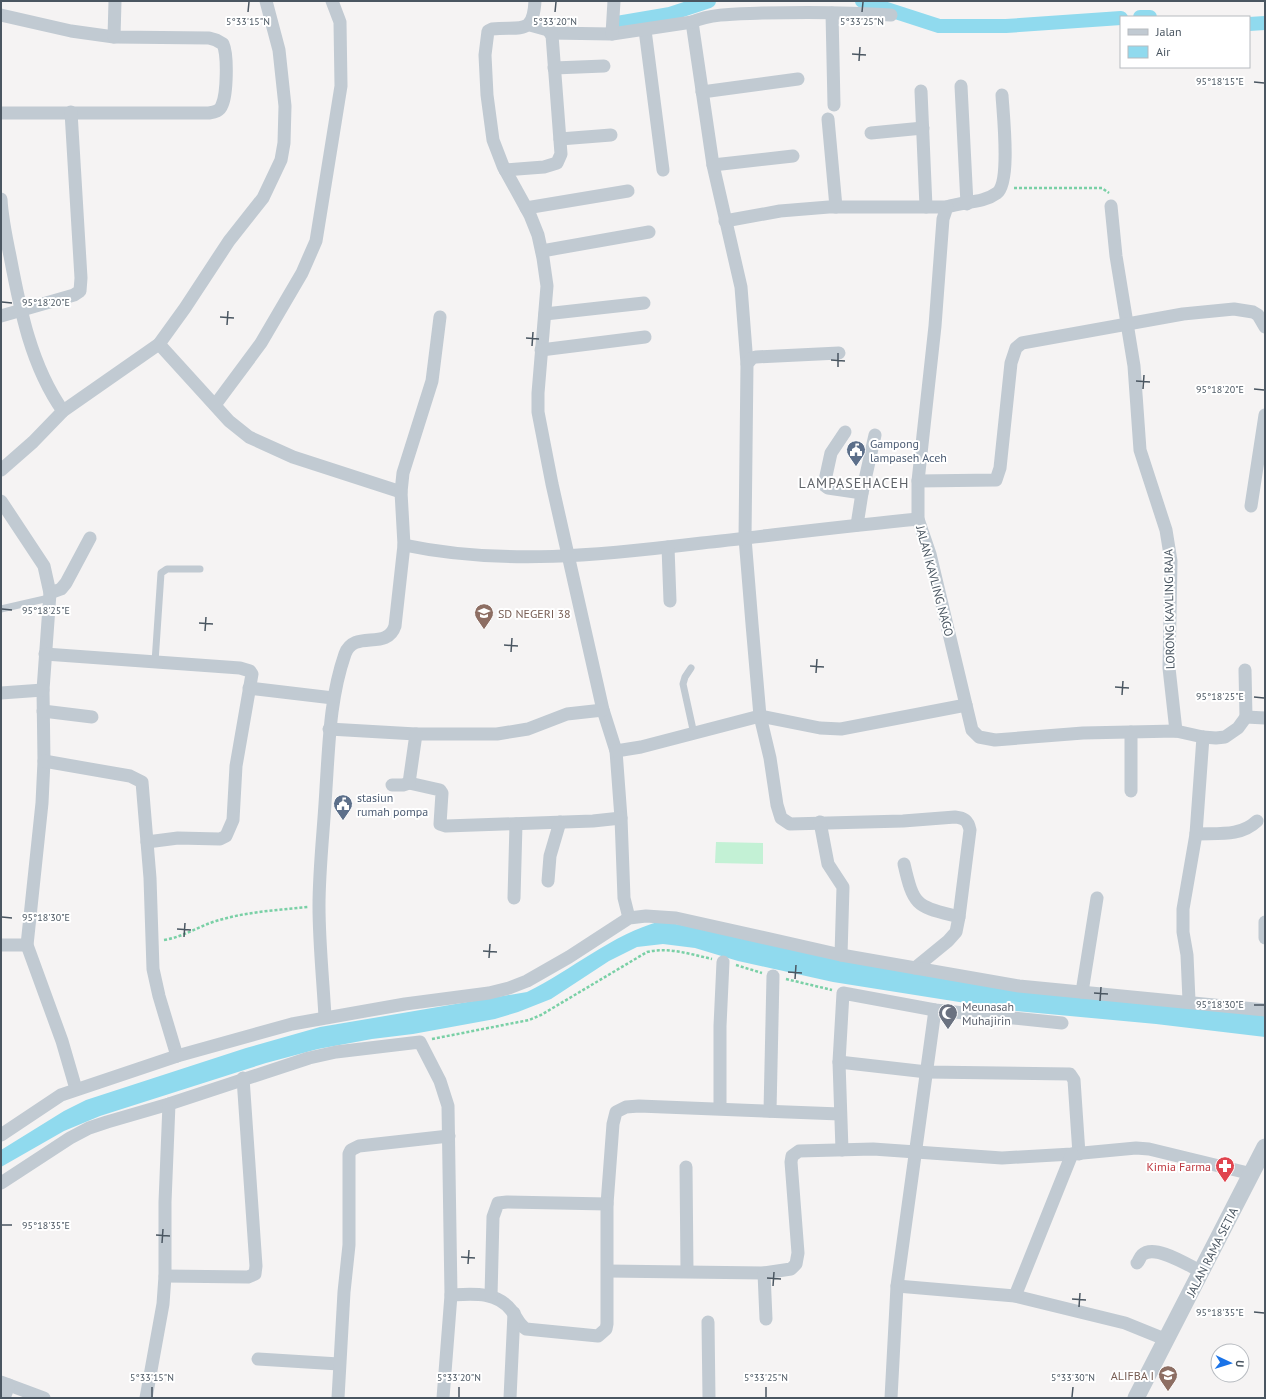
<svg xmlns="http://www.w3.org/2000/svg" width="1266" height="1399" viewBox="0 0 1266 1399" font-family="'PT Sans',sans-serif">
  <rect width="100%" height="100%" fill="#f5f3f3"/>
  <path fill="#c3f1d5" d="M 716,842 L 763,843 L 763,864 L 715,863 Z"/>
  <path fill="#90daee" d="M 661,921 L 950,980 L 1265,1014 L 1265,1037 L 1156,1024 L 1016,1011 L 833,982 L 738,961 L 695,948 L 663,944 L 637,947 L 609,961 L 551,999 L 518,1012 L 495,1019 L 413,1034 L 372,1039 L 318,1049 L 266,1063 L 100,1116 L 64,1131 L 1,1167 L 1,1150 L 64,1111 L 86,1100 L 246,1048 L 320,1027 L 527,992 C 572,970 612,934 661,921 Z"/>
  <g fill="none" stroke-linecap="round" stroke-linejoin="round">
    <g stroke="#90daee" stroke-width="14">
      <path d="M 862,1 L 939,26 L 1006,26 L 1121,18"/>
      <path d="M 1140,17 L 1150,17"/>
      <path d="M 617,23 L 670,14 L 709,1"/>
      <path d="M 1249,24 L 1265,23"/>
    </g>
    <g stroke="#7ad0a6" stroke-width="2.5" stroke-dasharray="3 2" stroke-linecap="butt">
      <path d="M 1014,188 L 1102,188 L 1109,193"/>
      <path d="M 164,940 C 183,937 197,927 216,921 C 245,912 277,910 308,907"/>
      <path d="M 736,965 L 762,973"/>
      <path d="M 786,979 L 832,990"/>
      <path d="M 432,1039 L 529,1020 L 541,1015 L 647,952 C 669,947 690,954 712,959"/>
    </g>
    <g stroke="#c1cad2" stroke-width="7">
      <path d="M 1,609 L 49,598"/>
      <path d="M 155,662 L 161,573 L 167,569 L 200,569"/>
      <path d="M 691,668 L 685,677 L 683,684 L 694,734"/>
    </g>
    <g stroke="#c1cad2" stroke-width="13">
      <path d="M 535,1 C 533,36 521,26 492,29 L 488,31 L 485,55 L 487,95 L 493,140 L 503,166 L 530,215 L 538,235 L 543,258 L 547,286 L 538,393 L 538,412 L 552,484 L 603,710 L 616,751 L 621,818 L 624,898 L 629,918"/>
      <path d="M 832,13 L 834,105"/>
      <path d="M 1,15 L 71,31 L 114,37 L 209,38 L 216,40 L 223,44 C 228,55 227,94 222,105 C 220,111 215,112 209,113 L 1,113"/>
      <path d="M 692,22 L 713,165 L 741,287 L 747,364"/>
      <path d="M 645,30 L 663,170"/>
      <path d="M 550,33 L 612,34 L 692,22 C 713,13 739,14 762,13 C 805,12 848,12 891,15"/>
      <path d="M 612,34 L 614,1"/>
      <path d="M 114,37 L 115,1"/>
      <path d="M 554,68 L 604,66"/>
      <path d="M 961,86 L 967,204"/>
      <path d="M 921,91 L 926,207"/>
      <path d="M 702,92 L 798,79"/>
      <path d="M 1002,95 C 1003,114 1011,182 997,193 C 982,204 964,201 947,207 L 943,219 L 935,326 L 918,481 L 918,519 L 930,554 L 972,730 L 979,737 L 995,740 L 1083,733 L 1176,731 L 1203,737 L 1216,738 L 1225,737 L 1238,728 L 1246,717 L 1265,718"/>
      <path d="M 828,119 L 836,207"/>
      <path d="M 871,133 L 923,128"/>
      <path d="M 560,139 L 611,135"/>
      <path d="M 713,165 L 793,156"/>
      <path d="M 505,170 L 544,167 L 557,163 L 561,154 L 552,35 L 548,30 L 530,25"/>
      <path d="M 1,199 C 2,218 6,237 10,256 C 20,309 31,366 63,411"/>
      <path d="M 1111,206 L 1116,256 L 1134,366 L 1140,450 L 1166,530 L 1171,561 L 1169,668 L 1176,731"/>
      <path d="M 526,208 L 628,191"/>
      <path d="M 725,221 L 780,211 L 829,207 L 947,207"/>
      <path d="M 542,251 L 649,232"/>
      <path d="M 545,314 L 644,303"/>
      <path d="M 1,316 L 74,295 L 80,291 L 81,278 L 71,112"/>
      <path d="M 159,344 L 229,421 L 249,437 L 293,457 L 401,492"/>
      <path d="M 541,350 L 645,337"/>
      <path d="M 839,353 L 756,357 L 752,358 L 747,364 L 745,538 L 752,624 L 760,716 L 770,758 L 777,805 L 781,818 L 790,824 L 903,821 L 955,817 C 964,818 968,820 970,830 L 959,917 L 956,932 L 948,941 L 915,968"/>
      <path d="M 215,405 L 261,343 L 302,273 L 316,241 L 341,86 L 340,22 L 332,1"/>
      <path d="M 845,432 L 831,453 L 824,485 L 828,488 L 862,493"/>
      <path d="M 1,470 L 33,442 L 63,411 L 159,344 L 185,308 L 229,241 L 263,198 L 281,160 L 284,143 L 285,106 L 279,50 L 266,1"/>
      <path d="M 918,481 L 996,480 L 1000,468 L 1011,363 L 1016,348 L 1022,343 L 1183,314 L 1234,309 L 1253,312 L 1258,315 L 1265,327"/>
      <path d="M 1,501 L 44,566 L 50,593 L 43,690 L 44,761 L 42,803 L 27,945 L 62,1041 L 76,1089"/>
      <path d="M 1251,506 L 1265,415"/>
      <path d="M 857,525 L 862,493 L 875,435"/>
      <path d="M 404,545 C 503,566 603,555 702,543 C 774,535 846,526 918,519"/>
      <path d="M 668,547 L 670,601"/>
      <path d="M 50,593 L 61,589 L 66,583 L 90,538"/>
      <path d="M 45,654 L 240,668 L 250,671 L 252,674 L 236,766 L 233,820 L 226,836 L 220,839 L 178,838 L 147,842"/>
      <path d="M 1245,670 L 1246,717"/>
      <path d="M 249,688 L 333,698"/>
      <path d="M 1,693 L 43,690"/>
      <path d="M 43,711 L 92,717"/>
      <path d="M 329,729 L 416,734 L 497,734 L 528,729 L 567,714 L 603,710"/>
      <path d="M 1131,732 L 1131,791"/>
      <path d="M 616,751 L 641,747 L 760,716 L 820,728 L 841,729 L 966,705"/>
      <path d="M 44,761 L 130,776 L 142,782 L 150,878 L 153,969 L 159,996 L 177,1056"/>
      <path d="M 409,783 L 440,790 L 442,793 L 440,824 L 446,826 L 593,821 L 621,818"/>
      <path d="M 392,785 L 403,785 L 409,783 L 416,734"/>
      <path d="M 820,822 L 828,864 L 843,887 L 841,955"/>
      <path d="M 1196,834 C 1218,833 1240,837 1257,821"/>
      <path d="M 904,864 C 914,908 917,906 959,917"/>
      <path d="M 548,881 L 550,856 L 560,822"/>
      <path d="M 514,898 L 516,824"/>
      <path d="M 1265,922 L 1265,938"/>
      <path d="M 1,945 L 27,945"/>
      <path d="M 1082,992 L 1097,898"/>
      <path d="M 1189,1001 L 1187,955 L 1183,932 L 1183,909 L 1196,834 L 1203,737"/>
      <path d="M 325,1017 C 323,980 319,943 319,906 C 319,867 324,827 326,788 C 329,743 330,697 345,654 C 354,629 387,651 395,626 L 404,545 L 401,492 L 403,473 L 432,381 L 440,317"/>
      <path d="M 839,1062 L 927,1072 L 1070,1074 L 1074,1080 L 1079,1154"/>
      <path d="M 720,1108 L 720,1026 L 723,962"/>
      <path d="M 770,1111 L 773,976"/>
      <path d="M 1,1135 L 61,1095 L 177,1056 L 292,1024 L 405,1004 L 489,993 L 509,988 L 527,981 L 569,957 L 629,918 L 646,916 L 676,918 L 841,955 L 1019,986 L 1265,1010"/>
      <path d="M 842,1150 L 839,1062 L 843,993 L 935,1010 L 1062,1023"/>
      <path d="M 686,1167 L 687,1271"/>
      <path d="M 1,1183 L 70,1138 L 89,1128 L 107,1122 L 169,1104 L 309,1058 L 336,1052 L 420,1042 L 440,1081 L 448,1106 L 451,1295 L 443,1398"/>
      <path d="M 1137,1263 C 1139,1261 1140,1257 1142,1255 C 1155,1243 1189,1266 1202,1272"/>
      <path d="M 608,1271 L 764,1273 L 791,1269 L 796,1264 L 798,1253 L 791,1162 L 792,1156 L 799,1151 L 873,1149 L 1002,1158 L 1072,1154 L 1136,1148 L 1149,1149 L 1252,1174"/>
      <path d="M 764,1273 L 766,1319"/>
      <path d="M 165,1276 L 248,1277 L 255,1274 L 256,1266 L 243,1078"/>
      <path d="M 897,1286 L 1015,1296 L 1125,1323 L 1167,1340"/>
      <path d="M 451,1295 C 472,1294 496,1291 511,1310 C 517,1317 518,1324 526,1329 L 598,1336 L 606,1329 L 607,1324 L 607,1204 L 613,1124 L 616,1112 L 626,1107 L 639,1106 L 840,1114"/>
      <path d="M 491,1296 L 493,1217 L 498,1203 L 507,1202 L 607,1204"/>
      <path d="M 1015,1296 L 1072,1154"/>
      <path d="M 708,1322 L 709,1398"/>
      <path d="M 258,1359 L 339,1364"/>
      <path d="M 1,1382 L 44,1398"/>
      <path d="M 4,1398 L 9,1385"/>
      <path d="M 146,1398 L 163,1304 L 165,1276 L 165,1202 L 169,1104"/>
      <path d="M 338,1398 L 344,1292 L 349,1245 L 349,1154 L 351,1150 L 359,1146 L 449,1136"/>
      <path d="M 510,1398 L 514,1313"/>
      <path d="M 891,1398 L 897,1286 L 935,1010"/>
    </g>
    <path stroke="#c1cad2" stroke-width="17" d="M 1136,1398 L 1265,1147"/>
  </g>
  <path fill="none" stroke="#4a5661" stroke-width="1.5" d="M 248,12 L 249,2M 555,12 L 556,2M 862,12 L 863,2M 852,54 L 866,55M 859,61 L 860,47M 1254,82 L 1264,83M 2,302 L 12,303M 220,317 L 234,318M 227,325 L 228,311M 526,338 L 539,339M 532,346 L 533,332M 831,360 L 845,361M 838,367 L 838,353M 1136,381 L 1150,382M 1143,389 L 1144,375M 1254,389 L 1264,390M 2,609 L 12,610M 199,623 L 213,624M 205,631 L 206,617M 504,645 L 518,646M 511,652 L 512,638M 810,666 L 824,667M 816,673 L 817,659M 1115,687 L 1129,688M 1122,695 L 1123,681M 1254,697 L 1264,698M 2,917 L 12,918M 177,929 L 191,930M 184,937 L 185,923M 483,951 L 497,952M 489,958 L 490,944M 788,972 L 802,973M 795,979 L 796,965M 1094,993 L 1108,994M 1100,1001 L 1101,987M 1254,1005 L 1264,1005M 2,1225 L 12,1225M 156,1235 L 170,1236M 162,1243 L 163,1229M 461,1257 L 475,1258M 468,1264 L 469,1250M 767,1278 L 781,1279M 773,1286 L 774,1272M 1072,1299 L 1086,1300M 1079,1307 L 1080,1293M 1254,1312 L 1264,1313M 152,1397 L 152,1387M 459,1397 L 459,1387M 766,1397 L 766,1387M 1072,1397 L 1073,1387"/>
  <defs>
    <g id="civic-pin" transform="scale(1)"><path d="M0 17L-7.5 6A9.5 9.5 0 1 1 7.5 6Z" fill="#5c6f8a" stroke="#fff"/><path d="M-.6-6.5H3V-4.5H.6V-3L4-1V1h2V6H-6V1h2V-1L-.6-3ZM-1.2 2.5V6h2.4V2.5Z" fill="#fff"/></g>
    <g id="school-pin" transform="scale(1)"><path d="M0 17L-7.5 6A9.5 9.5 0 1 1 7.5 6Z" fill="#8d6e63" stroke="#fff"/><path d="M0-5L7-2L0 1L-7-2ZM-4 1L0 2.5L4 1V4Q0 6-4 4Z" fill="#fff"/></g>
    <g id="mosque-pin" transform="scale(1)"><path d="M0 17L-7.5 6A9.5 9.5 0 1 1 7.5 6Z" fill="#6b7280" stroke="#fff"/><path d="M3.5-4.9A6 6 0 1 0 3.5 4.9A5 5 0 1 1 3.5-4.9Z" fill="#fff"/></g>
    <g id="pharmacy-pin" transform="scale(1)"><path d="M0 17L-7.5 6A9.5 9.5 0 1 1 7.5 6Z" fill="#e0444e" stroke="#fff"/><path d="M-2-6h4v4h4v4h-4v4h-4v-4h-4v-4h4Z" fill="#fff"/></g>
  </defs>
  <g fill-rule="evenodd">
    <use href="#civic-pin" x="856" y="450"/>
    <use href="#school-pin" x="484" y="613"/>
    <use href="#civic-pin" x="343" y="804"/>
    <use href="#mosque-pin" x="948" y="1013"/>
    <use href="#pharmacy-pin" x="1225" y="1166"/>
    <use href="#school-pin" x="1168" y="1375"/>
  </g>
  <g text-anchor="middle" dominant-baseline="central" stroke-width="4" stroke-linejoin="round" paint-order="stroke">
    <g font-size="12" fill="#4e5e75" stroke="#fff" text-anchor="start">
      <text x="870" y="443">Gampong<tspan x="870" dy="14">lampaseh Aceh</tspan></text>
      <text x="357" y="797">stasiun<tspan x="357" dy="14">rumah pompa</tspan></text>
    </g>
    <g font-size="12" fill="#4a5661" stroke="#fff">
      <text transform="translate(935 581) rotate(75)">JALAN KAVLING NAGO</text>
      <text transform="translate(1169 609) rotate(-91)">LORONG KAVLING RAJA</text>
      <text transform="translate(1212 1252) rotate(-63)">JALAN RAMA SETIA</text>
    </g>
    <g font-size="12" fill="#785e54" stroke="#fff" text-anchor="start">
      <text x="498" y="613">SD NEGERI 38</text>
      <text x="1154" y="1375" text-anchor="end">ALIFBA I</text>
    </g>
    <g font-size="12" fill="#5b616d" stroke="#fff" text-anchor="start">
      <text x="962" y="1006">Meunasah<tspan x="962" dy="14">Muhajirin</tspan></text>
    </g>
    <g font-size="12" fill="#be3a42" stroke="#fff" text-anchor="end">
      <text x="1211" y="1166">Kimia Farma</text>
    </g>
    <g font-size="14" letter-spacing="1" fill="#5f6368" stroke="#fff">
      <text x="854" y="483">LAMPASEHACEH</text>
    </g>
  </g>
  <g font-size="10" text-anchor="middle" fill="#4a5661" stroke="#fff" stroke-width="4" stroke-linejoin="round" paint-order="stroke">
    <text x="248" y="25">5°33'15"N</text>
    <text x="555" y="25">5°33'20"N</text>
    <text x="862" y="25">5°33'25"N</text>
    <text x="1220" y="85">95°18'15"E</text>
    <text x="46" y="306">95°18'20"E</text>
    <text x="1220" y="393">95°18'20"E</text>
    <text x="46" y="614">95°18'25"E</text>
    <text x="1220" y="700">95°18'25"E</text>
    <text x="46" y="921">95°18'30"E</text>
    <text x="1220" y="1008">95°18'30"E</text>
    <text x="46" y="1229">95°18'35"E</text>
    <text x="1220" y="1316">95°18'35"E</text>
    <text x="152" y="1381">5°33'15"N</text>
    <text x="459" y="1381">5°33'20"N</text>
    <text x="766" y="1381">5°33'25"N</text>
    <text x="1073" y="1381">5°33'30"N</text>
  </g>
  <rect width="1266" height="1399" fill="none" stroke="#4a5661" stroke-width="4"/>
  <rect x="1120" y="16" width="130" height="52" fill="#ffffff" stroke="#b7bbc0"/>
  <rect x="1128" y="29" width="20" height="6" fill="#c1cad2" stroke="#b7bbc0"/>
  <text x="1156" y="36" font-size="12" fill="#4a5661">Jalan</text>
  <rect x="1128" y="46" width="20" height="12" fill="#90daee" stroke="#b7bbc0"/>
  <text x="1156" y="56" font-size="12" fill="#4a5661">Air</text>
  <g transform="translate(1230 1363) rotate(94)"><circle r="19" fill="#ffffff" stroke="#b7bbc0"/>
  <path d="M0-3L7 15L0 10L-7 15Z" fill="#1a73e8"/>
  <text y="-6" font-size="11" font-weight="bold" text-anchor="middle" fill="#4a5661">U</text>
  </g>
</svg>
